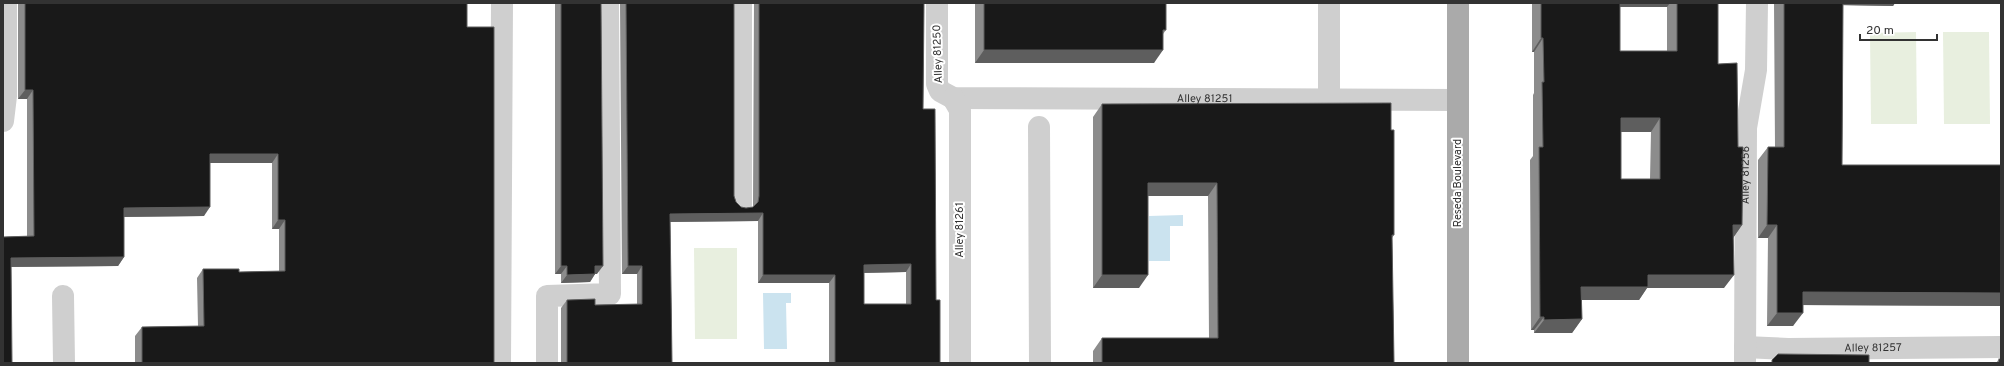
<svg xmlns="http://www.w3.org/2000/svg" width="2004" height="366" viewBox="0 0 2004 366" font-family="Overpass,sans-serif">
  <rect width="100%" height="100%" fill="#fff"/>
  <g fill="#e8efdf">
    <path d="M 1916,32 L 1917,124 L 1871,124 L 1870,33 Z"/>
    <path d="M 1943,32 L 1989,32 L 1990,124 L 1944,124 Z"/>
    <path d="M 694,248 L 737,248 L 737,339 L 695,339 Z"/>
  </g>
  <g fill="#cbe3ef">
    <path d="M 1183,215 L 1183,226 L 1170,226 L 1170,261 L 1149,261 L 1149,216 Z"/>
    <path d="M 763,293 L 791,293 L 791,303 L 786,303 L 787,349 L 764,349 Z"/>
  </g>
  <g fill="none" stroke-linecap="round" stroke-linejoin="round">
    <g stroke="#cfcfcf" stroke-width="22">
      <path d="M 741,3 L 741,204"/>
      <path id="s1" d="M 937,3 L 937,84 L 940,91 L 953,98 L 1458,100"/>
      <path d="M 953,98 L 960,110 L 960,363"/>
      <path d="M 1329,99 L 1329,3"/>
      <path d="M 3,121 L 6,96 L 6,3"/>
      <path d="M 1039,127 L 1040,363"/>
      <path d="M 63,296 L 64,363"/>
      <path id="s2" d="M 1745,347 L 1788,349 L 2001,347"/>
      <path d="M 500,363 L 502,3"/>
      <path d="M 547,363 L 547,296 L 610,294 L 608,3"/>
      <path id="s3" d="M 1745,363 L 1746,128 L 1756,70 L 1757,3"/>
    </g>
    <path stroke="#aaa" stroke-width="22" d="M 1458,3 L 1458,363"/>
  </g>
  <g fill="#8c8c8c" fill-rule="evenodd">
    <path d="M 18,3 L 467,3 L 467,27 L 494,363 L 135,363 L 135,336 L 142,327 L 198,326 L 197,278 L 203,269 L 239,272 L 279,271 L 279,229 L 272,229 L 272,163 L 210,163 L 204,216 L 124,217 L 124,257 L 118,266 L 11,267 L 3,237 L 27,236 L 27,99 L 18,99 Z"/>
    <path d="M 555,3 L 601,3 L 597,274 L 595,274 L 590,282 L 561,283 L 561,274 L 555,274 Z"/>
    <path d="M 620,3 L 734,3 L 734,196 L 736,202 L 741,207 L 746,208 L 753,207 L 753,204 L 754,3 L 924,3 L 923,109 L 940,363 L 829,363 L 829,283 L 758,283 L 758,221 L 670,222 L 672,363 L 561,363 L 561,308 L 567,300 L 595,305 L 637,304 L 637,274 L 622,274 ZM 906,272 L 906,304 L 864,304 L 864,273 Z"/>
    <path d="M 975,3 L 1166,3 L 1166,30 L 1163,34 L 1154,63 L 975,63 Z"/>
    <path d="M 1532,3 L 1718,3 L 1718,64 L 1738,147 L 1742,225 L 1733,238 L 1724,288 L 1647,288 L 1639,300 L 1582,300 L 1582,319 L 1572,333 L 1534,333 L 1534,330 L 1531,330 L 1530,160 L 1533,156 L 1533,95 L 1534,93 L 1534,52 L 1532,52 ZM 1620,7 L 1667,7 L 1667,51 L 1620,51 ZM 1621,132 L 1651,132 L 1650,179 L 1621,179 Z"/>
    <path d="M 1774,3 L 1895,3 L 1893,6 L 1843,5 L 1842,165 L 2001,165 L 2001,306 L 1803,305 L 1793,326 L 1767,326 L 1768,238 L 1758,238 L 1758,160 L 1768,147 L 1775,147 Z"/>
    <path d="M 1102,104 L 1391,130 L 1394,235 L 1392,238 L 1394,363 L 1093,363 L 1093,351 L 1102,338 L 1209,338 L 1208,196 L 1148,196 L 1139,288 L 1093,288 L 1093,117 Z"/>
    <path d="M 1999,359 L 2001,363 L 1996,363 Z"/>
  </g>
  <g fill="#5e5e5e">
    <path d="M 1613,3 L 1670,3 L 1667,7 L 1611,7 Z"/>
    <path d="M 1835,3 L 1895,3 L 1893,6 L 1834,5 Z"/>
    <path d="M 1541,38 L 1543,38 L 1534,52 L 1532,52 Z"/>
    <path d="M 984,50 L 1163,50 L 1154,63 L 975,63 Z"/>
    <path d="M 25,90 L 33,90 L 27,99 L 18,99 Z"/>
    <path d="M 1621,118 L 1660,118 L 1651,132 L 1612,132 Z"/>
    <path d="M 210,154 L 278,154 L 272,163 L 203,163 Z"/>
    <path d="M 1148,183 L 1217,183 L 1208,196 L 1139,196 Z"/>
    <path d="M 210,207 L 204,216 L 118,217 L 124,208 Z"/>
    <path d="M 763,213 L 758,221 L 665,222 L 670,214 Z"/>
    <path d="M 278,220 L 285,220 L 279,229 L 272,229 Z"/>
    <path d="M 1733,225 L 1742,225 L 1733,238 Z"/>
    <path d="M 1767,225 L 1777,225 L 1768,238 L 1758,238 Z"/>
    <path d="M 124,257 L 118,266 L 5,267 L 11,258 Z"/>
    <path d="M 911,264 L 906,272 L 859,273 L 864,265 Z"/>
    <path d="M 561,266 L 567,266 L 561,274 L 555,274 Z"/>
    <path d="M 595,266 L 603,266 L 597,274 L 590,274 Z"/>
    <path d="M 628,266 L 642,266 L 637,274 L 622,274 Z"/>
    <path d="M 595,274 L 590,282 L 561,283 L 567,275 Z"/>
    <path d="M 763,275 L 835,275 L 829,283 L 758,283 Z"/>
    <path d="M 1102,275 L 1148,275 L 1139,288 L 1093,288 Z"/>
    <path d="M 1648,275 L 1734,275 L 1724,288 L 1647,288 L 1639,300 L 1572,300 L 1581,287 Z"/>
    <path d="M 1803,292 L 2001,293 L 2001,306 L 1793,305 Z"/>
    <path d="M 1777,313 L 1803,313 L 1793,326 L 1767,326 Z"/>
    <path d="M 1540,317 L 1544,317 L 1534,330 L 1531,330 Z"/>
    <path d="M 1582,319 L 1572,333 L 1534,333 L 1544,320 Z"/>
  </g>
  <g fill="#191919" stroke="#5e5e5e" fill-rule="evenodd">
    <path d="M 25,3 L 467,3 L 467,27 L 494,27 L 494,363 L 142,363 L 142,327 L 204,326 L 203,269 L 239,269 L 239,272 L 285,271 L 285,220 L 278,220 L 278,154 L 210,154 L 210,207 L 124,208 L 124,257 L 11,258 L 12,363 L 3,363 L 3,237 L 34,236 L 33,90 L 25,90 Z"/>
    <path d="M 561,3 L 601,3 L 603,266 L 595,266 L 595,274 L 567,275 L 567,266 L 561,266 Z"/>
    <path d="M 626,3 L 734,3 L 734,196 L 736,202 L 741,207 L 746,208 L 753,207 L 758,202 L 759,196 L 759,3 L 924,3 L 923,109 L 935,109 L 936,300 L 940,300 L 940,363 L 835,363 L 835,275 L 763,275 L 763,213 L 670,214 L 672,363 L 567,363 L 567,300 L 595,299 L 595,305 L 642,304 L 642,266 L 628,266 ZM 911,264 L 911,304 L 864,304 L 864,265 Z"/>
    <path d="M 984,3 L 1166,3 L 1166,30 L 1163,30 L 1163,50 L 984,50 Z"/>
    <path d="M 1541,3 L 1620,3 L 1620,51 L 1677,51 L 1677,3 L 1718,3 L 1718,64 L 1737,63 L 1738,147 L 1743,147 L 1742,225 L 1733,225 L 1734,275 L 1648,275 L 1648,287 L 1581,287 L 1582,319 L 1544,320 L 1544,317 L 1540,317 L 1539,147 L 1543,147 L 1542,82 L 1544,82 L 1543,38 L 1541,38 ZM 1621,118 L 1660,118 L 1660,179 L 1621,179 Z"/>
    <path d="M 1784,3 L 1843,3 L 1842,165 L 2001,165 L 2001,293 L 1803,292 L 1803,313 L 1777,313 L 1777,225 L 1767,225 L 1768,147 L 1784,147 Z"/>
    <path d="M 1391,103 L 1391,130 L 1394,130 L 1394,235 L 1392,235 L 1394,363 L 1102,363 L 1102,338 L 1218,338 L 1217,183 L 1148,183 L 1148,275 L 1102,275 L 1102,104 Z"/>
    <path d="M 1778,354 L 1869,355 L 1869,363 L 1772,363 L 1772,360 Z"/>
    <rect x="1999" y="359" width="2" height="4"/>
  </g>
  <g text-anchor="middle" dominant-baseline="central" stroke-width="4" stroke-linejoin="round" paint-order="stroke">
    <g font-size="11" fill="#323232" stroke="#fff">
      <text transform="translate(938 54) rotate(-92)">Alley 81250</text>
      <text stroke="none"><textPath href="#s1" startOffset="355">Alley 81251</textPath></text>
      <text stroke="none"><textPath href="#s3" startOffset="188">Alley 81256</textPath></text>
      <text transform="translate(1458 183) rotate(-90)">Reseda Boulevard</text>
      <text transform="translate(960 230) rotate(-90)">Alley 81261</text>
      <text stroke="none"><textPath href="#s2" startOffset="128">Alley 81257</textPath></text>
    </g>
  </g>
  <rect width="2004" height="366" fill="none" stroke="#323232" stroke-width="8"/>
  <path d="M1860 34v6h77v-6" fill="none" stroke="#323232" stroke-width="2"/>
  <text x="1866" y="34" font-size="12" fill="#323232" stroke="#ffffff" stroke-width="3" paint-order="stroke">20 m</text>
</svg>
